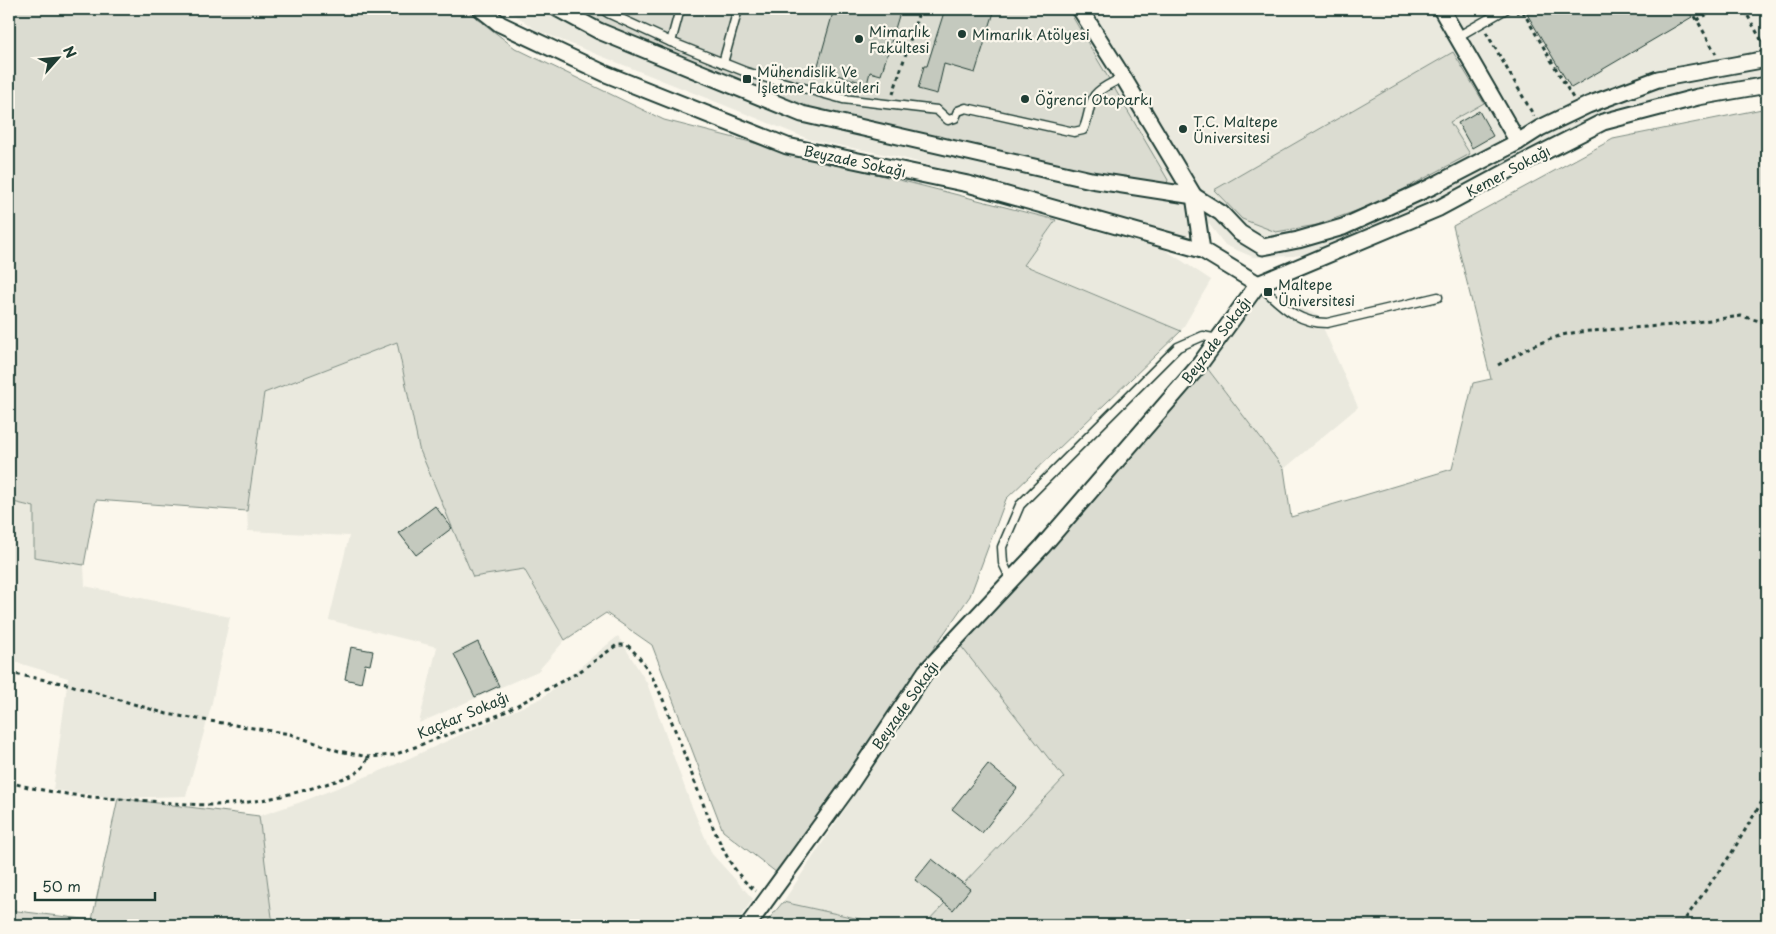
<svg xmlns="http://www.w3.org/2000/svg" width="1776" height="934" viewBox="0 0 1776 934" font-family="'Playpen Sans',sans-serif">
  <rect width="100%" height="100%" fill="#fbf7ec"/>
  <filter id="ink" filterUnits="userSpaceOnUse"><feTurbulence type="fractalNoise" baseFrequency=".02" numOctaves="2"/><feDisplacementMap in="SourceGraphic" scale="10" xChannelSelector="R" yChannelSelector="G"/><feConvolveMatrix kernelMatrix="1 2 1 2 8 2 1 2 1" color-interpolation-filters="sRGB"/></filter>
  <g filter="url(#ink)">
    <g fill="#eae9de">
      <path d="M 507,9 L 1767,9 L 1767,75 L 1603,118 L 1431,206 L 1319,252 L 1293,256 L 1253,257 L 1225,245 L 1206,220 L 1187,236 L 899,157 L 811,140 L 536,30 Z"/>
      <path d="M 1056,220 L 1164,249 L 1211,280 L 1181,331 L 1024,264 Z"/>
      <path d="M 1260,286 L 1318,316 L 1358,407 L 1284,469 L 1204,364 Z"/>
      <path d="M 397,342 L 419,448 L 473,577 L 523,569 L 565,640 L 538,671 L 419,723 L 437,647 L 329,620 L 349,536 L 248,531 L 247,511 L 264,393 Z"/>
      <path d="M 9,501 L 34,507 L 34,557 L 84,565 L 85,586 L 230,617 L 211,707 L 186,796 L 118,798 L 53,790 L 68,678 L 9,660 Z"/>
      <path d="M 618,636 L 647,683 L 690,802 L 712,854 L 753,899 L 735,925 L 273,925 L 259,816 L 301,802 L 383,770 L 542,698 Z"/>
      <path d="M 957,641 L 1064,778 L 924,925 L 887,925 L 783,902 Z"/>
    </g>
    <g fill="#dbdcd1" stroke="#7d8c82">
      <path d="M 9,9 L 465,9 L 515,48 L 664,120 L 1056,220 L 1024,265 L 1181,331 L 1006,499 L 970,596 L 777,873 L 723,831 L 652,645 L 606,613 L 565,640 L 524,569 L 473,577 L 419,448 L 397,342 L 264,393 L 247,511 L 96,500 L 84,565 L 34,557 L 34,507 L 9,501 Z"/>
      <path d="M 579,9 L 1068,9 L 1168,180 L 1166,186 L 1146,184 L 885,127 L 780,101 L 661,52 L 593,19 Z"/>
      <path d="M 1453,52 L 1484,103 L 1450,122 L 1470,154 L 1378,203 L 1317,225 L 1276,232 L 1242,219 L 1214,190 Z"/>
      <path d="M 1767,108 L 1767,925 L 924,925 L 1064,778 L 957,641 L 1107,486 L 1204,364 L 1284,469 L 1291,517 L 1452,469 L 1473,383 L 1491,379 L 1453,226 L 1613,139 Z"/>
      <path d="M 118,798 L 259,816 L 273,925 L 9,925 L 9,910 L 92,920 Z"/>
      <path d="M 783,902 L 887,925 L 764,925 Z"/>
    </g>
    <g fill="#c4c9be" stroke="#1f3d34">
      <path d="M 834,9 L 901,9 L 881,75 L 870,72 L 867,84 L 817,69 Z"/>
      <path d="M 945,9 L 995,9 L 975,73 L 944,64 L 937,94 L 918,89 L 924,66 L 927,66 Z"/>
      <path d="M 1524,9 L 1687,9 L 1692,17 L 1571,88 Z"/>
      <path d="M 1479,111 L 1493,136 L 1472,148 L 1458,123 Z"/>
      <path d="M 435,506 L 452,528 L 416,555 L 399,533 Z"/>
      <path d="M 478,642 L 499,686 L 475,697 L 454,654 Z"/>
      <path d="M 351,647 L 373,651 L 370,665 L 365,664 L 361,683 L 345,679 Z"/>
      <path d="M 988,764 L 1017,788 L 982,833 L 952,809 Z"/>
      <path d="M 932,859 L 970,889 L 953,910 L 915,880 Z"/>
    </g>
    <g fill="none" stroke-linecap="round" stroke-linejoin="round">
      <g stroke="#1f3d34" stroke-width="11">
        <g id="lane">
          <path d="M 602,9 L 608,13 L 671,42 L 746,72 L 843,99 L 937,110 L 948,120 L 955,118 L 958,111 L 966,108 L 1074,132 L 1083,130 C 1089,119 1088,105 1095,95 C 1101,87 1115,82 1123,77"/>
          <path d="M 1457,37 L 1506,9"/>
          <path d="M 671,42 L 680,9"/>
          <path d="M 723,63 L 738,9"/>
          <path d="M 1258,284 C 1280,303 1295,323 1327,323 L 1438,297"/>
          <path d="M 1011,580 L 1003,563 L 1002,547 L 1020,505 L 1178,347 L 1203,336 L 1218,339"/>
        </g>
      </g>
      <g stroke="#1f3d34" stroke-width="19">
        <g id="street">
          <path d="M 481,9 L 500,24 L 606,74 L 787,146 L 968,184 L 1202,250 L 1258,284 L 1197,368 L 1042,547 L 926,671 L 847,789 L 748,925"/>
          <path d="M 558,9 L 599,31 L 802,114 L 1091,180 L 1194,196 L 1221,213 L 1240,233 L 1263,247 L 1298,240 L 1343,227 L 1431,187 L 1518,142 L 1540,128 L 1588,105 L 1658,79 L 1767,59"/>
          <path d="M 1080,9 L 1123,77 L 1194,196 L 1202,250"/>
          <path d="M 1441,9 L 1518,142"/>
          <path d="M 1258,284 L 1439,208 L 1532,158 L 1603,122 L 1698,97 L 1767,85"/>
        </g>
      </g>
      <g stroke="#1f3d34" stroke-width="3" stroke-dasharray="4 4" stroke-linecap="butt">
        <path d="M 1691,9 L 1716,54"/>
        <path d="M 1744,9 L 1764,45"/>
        <path d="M 1516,13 L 1522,10 L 1573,98"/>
        <path d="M 1697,20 L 1717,9"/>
        <path d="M 1486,32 L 1534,116"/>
        <path d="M 893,94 L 920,9"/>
        <path d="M 1498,365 L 1532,346 L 1562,335 L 1578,332 L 1673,325 L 1741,316 L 1767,323"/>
        <path d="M 9,673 L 67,684 L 167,714 L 290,734 L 339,751 L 368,757 L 394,755 L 499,715 L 579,672 L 617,645 L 627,645 C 652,667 663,699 675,730 C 689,765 701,802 717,836 C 727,858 736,876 756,891"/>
        <path d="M 9,782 C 50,794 94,798 137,800 C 163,802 188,805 214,805 C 251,804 290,795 326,784 C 343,778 363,776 368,757"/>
        <path d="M 1681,925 L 1731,854 L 1767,793"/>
      </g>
      <use href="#lane" stroke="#fbf7ec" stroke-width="8"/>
      <use href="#street" stroke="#fbf7ec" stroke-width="15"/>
    </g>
  </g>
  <g fill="#1f3d34" stroke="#fbf7ec" stroke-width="2">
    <circle cx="962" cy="34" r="5"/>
    <circle cx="859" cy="39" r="5"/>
    <rect x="742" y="74" width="10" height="10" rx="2.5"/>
    <circle cx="1025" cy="99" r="5"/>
    <circle cx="1183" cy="129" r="5"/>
    <rect x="1263" y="287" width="10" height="10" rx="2.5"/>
  </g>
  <g text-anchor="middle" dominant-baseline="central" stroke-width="4.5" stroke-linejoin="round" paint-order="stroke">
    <g font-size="14" fill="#1f3d34" stroke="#fbf7ec" text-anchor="start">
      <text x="869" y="31">Mimarlık<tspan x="869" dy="16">Fakültesi</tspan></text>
      <text x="972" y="34">Mimarlık Atölyesi</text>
      <text x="757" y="71">Mühendislik Ve<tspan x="757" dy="16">İşletme Fakülteleri</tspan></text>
      <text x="1035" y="99">Öğrenci Otoparkı</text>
      <text x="1193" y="121">T.C. Maltepe<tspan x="1193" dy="16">Üniversitesi</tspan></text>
      <text x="1278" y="284">Maltepe<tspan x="1278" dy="16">Üniversitesi</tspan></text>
    </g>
    <g font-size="14" fill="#1f3d34" stroke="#fbf7ec">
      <text transform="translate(855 161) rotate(12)">Beyzade Sokağı</text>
      <text transform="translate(1508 171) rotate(-28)">Kemer Sokağı</text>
      <text transform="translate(1216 340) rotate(-53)">Beyzade Sokağı</text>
      <text transform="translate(905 705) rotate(-55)">Beyzade Sokağı</text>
      <text transform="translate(463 715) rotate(-23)">Kaçkar Sokağı</text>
    </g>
  </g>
  <rect width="1776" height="934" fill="none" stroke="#fbf7ec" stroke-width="30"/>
  <rect x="15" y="15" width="1746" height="904" fill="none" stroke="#1f3d34" stroke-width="2" filter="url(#ink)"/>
  <g transform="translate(58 58) rotate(63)" stroke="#fbf7ec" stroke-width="4" paint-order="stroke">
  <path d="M0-4L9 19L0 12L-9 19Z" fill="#1f3d34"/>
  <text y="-8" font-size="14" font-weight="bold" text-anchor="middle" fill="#1f3d34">N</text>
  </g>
  <path d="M35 892v8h120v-8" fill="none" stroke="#1f3d34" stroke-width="2.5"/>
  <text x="42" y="892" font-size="15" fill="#1f3d34" stroke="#fbf7ec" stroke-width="4" paint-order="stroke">50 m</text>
</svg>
